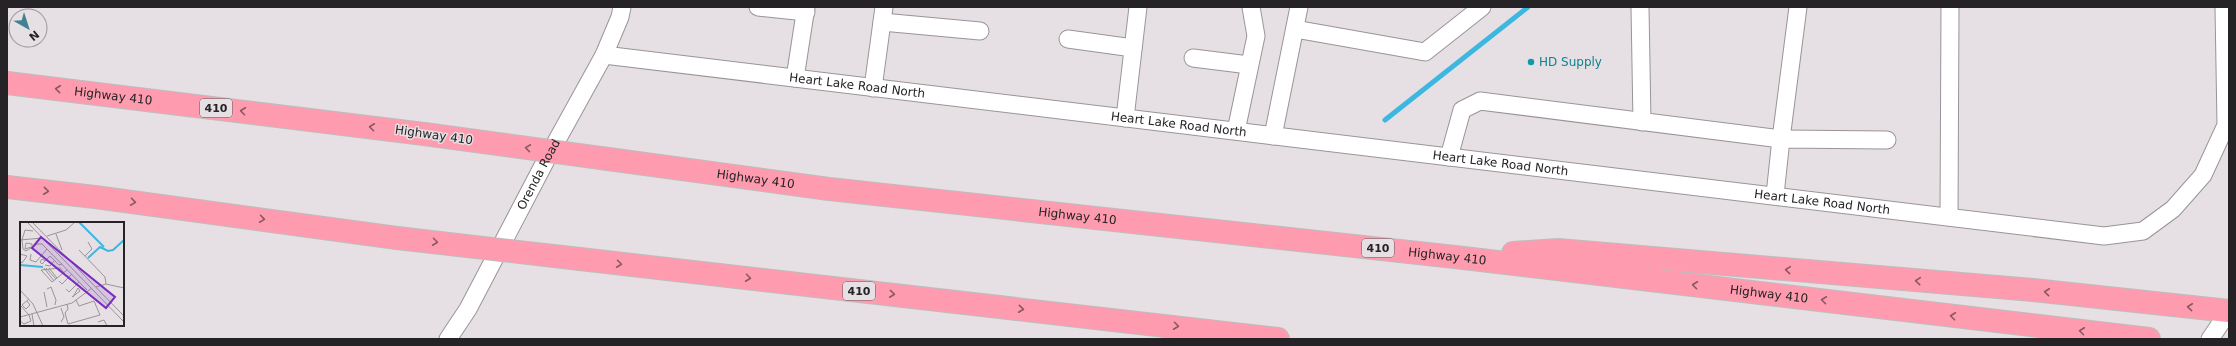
<svg xmlns="http://www.w3.org/2000/svg" width="2236" height="346" viewBox="0 0 2236 346" font-family="'DejaVu Sans',sans-serif">
  <rect width="100%" height="100%" fill="#e6e0e5"/>
  <g fill="none" stroke-linecap="round" stroke-linejoin="round">
    <path stroke="#3cb7e0" stroke-width="5" d="M 1385,120 L 1528,7"/>
    <g stroke="#999499" stroke-width="19">
      <g id="minor">
        <path d="M 758,7 L 806,12"/>
        <path d="M 1640,7 L 1642,122"/>
        <path d="M 882,22 L 980,31"/>
        <path d="M 1295,29 L 1425,52 L 1482,7"/>
        <path d="M 1068,39 L 1133,48"/>
        <path id="s1" d="M 604,55 L 2104,236 L 2143,231 L 2173,209 L 2203,175 L 2226,125 L 2224,7"/>
        <path d="M 1193,58 L 1249,65"/>
        <path d="M 795,78 L 806,7"/>
        <path d="M 873,88 L 884,7"/>
        <path d="M 1125,118 L 1138,7"/>
        <path d="M 1236,131 L 1256,36 L 1251,7"/>
        <path d="M 1273,136 L 1299,7"/>
        <path d="M 1449,157 L 1462,110 L 1480,101 L 1781,139 L 1798,7"/>
        <path d="M 1775,195 L 1781,139 L 1887,140"/>
        <path d="M 1949,217 L 1950,7"/>
        <path id="s2" d="M 448,339 L 468,309 L 546,160 L 604,55 L 620,17 L 622,7"/>
        <path d="M 2210,339 L 2229,311"/>
      </g>
    </g>
    <g stroke="#bebdbe" stroke-width="24">
      <g id="highway">
        <path id="s3" d="M 7,83 L 424,134"/>
        <path id="s4" d="M 608,159 L 829,189 L 1455,257 L 2149,339"/>
        <path d="M 7,187 L 95,197 L 397,238"/>
        <path d="M 1513,253 L 1558,250 L 2033,290 L 2229,311"/>
        <path d="M 580,259 L 1278,339"/>
      </g>
    </g>
    <use href="#minor" stroke="#fff" stroke-width="17"/>
    <use href="#highway" stroke="#ff9bae" stroke-width="22"/>
    <g stroke="#bebdbe" stroke-width="24" stroke-linecap="butt">
      <g id="highway-bridge">
        <path d="M 424,134 L 608,159"/>
        <path d="M 397,238 L 580,259"/>
      </g>
    </g>
    <use href="#highway-bridge" stroke="#ff9bae" stroke-width="22"/>
  </g>
  <defs><path id="oneway-chevron" d="M-2-3.5L2.5 0L-2 3.5" fill="none" stroke-width="1.6" stroke-linecap="round" stroke-linejoin="round"/></defs>
  <g stroke="#875963">
    <use href="#oneway-chevron" transform="translate(58 89) rotate(-174)"/>
    <use href="#oneway-chevron" transform="translate(243 111) rotate(-173)"/>
    <use href="#oneway-chevron" transform="translate(372 127) rotate(-173)"/>
    <use href="#oneway-chevron" transform="translate(528 148) rotate(-172)"/>
    <use href="#oneway-chevron" transform="translate(46 191) rotate(6)"/>
    <use href="#oneway-chevron" transform="translate(133 202) rotate(8)"/>
    <use href="#oneway-chevron" transform="translate(262 219) rotate(8)"/>
    <use href="#oneway-chevron" transform="translate(435 242) rotate(7)"/>
    <use href="#oneway-chevron" transform="translate(619 264) rotate(7)"/>
    <use href="#oneway-chevron" transform="translate(1788 270) rotate(-175)"/>
    <use href="#oneway-chevron" transform="translate(748 278) rotate(7)"/>
    <use href="#oneway-chevron" transform="translate(1918 281) rotate(-175)"/>
    <use href="#oneway-chevron" transform="translate(1695 285) rotate(-173)"/>
    <use href="#oneway-chevron" transform="translate(2047 292) rotate(-174)"/>
    <use href="#oneway-chevron" transform="translate(892 294) rotate(6)"/>
    <use href="#oneway-chevron" transform="translate(1824 300) rotate(-173)"/>
    <use href="#oneway-chevron" transform="translate(2190 307) rotate(-174)"/>
    <use href="#oneway-chevron" transform="translate(1021 309) rotate(6)"/>
    <use href="#oneway-chevron" transform="translate(1953 316) rotate(-173)"/>
    <use href="#oneway-chevron" transform="translate(1176 326) rotate(7)"/>
    <use href="#oneway-chevron" transform="translate(2082 331) rotate(-173)"/>
  </g>
  <circle fill="#0f9aa8" stroke="#e6e0e5" stroke-width="1.5" cx="1531" cy="62" r="4"/>
  <g text-anchor="middle" dominant-baseline="central" stroke-width="3" stroke-linejoin="round" paint-order="stroke">
    <g fill="#e6e0e5" stroke="#5f5c5f" stroke-width="1">
      <rect x="200" y="99" width="32" height="18" rx="3"/>
      <rect x="1362" y="239" width="32" height="18" rx="3"/>
      <rect x="843" y="282" width="32" height="18" rx="3"/>
    </g>
    <g font-size="11" font-weight="bold" fill="#252325">
      <text x="216" y="108">410</text>
      <text x="1378" y="248">410</text>
      <text x="859" y="291">410</text>
    </g>
    <g font-size="12" fill="#0d838f" stroke="#e6e0e5" text-anchor="start">
      <text x="1539" y="62">HD Supply</text>
    </g>
    <g font-size="12" fill="#252325" stroke="#e6e0e5">
      <text stroke="none"><textPath href="#s1" startOffset="255">Heart Lake Road North</textPath></text>
      <text stroke="none"><textPath href="#s3" startOffset="107">Highway 410</textPath></text>
      <text stroke="none"><textPath href="#s1" startOffset="579">Heart Lake Road North</textPath></text>
      <text transform="translate(434 135) rotate(8)">Highway 410</text>
      <text stroke="none"><textPath href="#s1" startOffset="903">Heart Lake Road North</textPath></text>
      <text stroke="none"><textPath href="#s2" startOffset="188">Orenda Road</textPath></text>
      <text stroke="none"><textPath href="#s4" startOffset="149">Highway 410</textPath></text>
      <text stroke="none"><textPath href="#s1" startOffset="1227">Heart Lake Road North</textPath></text>
      <text stroke="none"><textPath href="#s4" startOffset="473">Highway 410</textPath></text>
      <text stroke="none"><textPath href="#s4" startOffset="845">Highway 410</textPath></text>
      <text stroke="none"><textPath href="#s4" startOffset="1169">Highway 410</textPath></text>
    </g>
  </g>
  <g transform="translate(20 222)">
    <rect width="104" height="104" fill="#e6e0e5"/>
    <path fill="none" stroke="#3cb7e0" stroke-width="2" d="M 59,0 L 84,25M 68,36 L 80,25 L 88,29 L 93,28 L 104,18M 0,43 L 23,45"/>
    <path fill="none" stroke="#999498" stroke-width="1" d="M 7,0 L 104,100M 12,0 L 104,94M 36,12 L 42,28M 27,14 L 46,8 L 55,0M 0,18 L 22,16M 2,18 L 3,27 L 6,29 L 17,22 L 22,22 L 67,68M 2,18 L 5,8 L 13,9M 11,25 L 5,27 L 6,21 L 12,22 L 12,27M 59,28 L 85,55 L 86,62M 0,32 L 7,34 L 2,41 L 0,40M 11,32 L 10,38 L 16,40 L 27,27M 65,34 L 72,27 L 68,20M 25,39 L 22,37 L 20,40 L 22,42 L 30,34 L 39,43 L 42,42M 25,43 L 30,44 L 35,38M 24,46 L 34,59M 26,46 L 36,57M 29,46 L 37,56M 44,51 L 40,46 L 21,48 L 32,60 L 47,48M 39,59 L 42,62 L 52,52M 76,65 L 86,62 L 104,66M 27,67 L 31,65 L 36,78 L 35,83M 46,67 L 49,70 L 59,60M 0,68 L 13,82 L 23,104M 24,70 L 27,85M 52,75 L 60,69 L 58,66 L 53,75M 7,79 L 10,83 L 6,87 L 2,83 L 9,77M 47,82 L 48,87 L 45,91 L 48,102 L 80,93 L 74,79 L 59,84 L 56,78M 0,83 L 9,93 L 11,99 L 4,102 L 0,99M 12,92 L 14,104M 0,95 L 52,81 L 72,66M 41,100 L 44,95 L 41,86M 78,100 L 84,98 L 87,104"/>
    <path fill="#7b2cbf" fill-opacity="0.15" stroke="#7b2cbf" stroke-width="2" d="M 21,15 L 95,75 L 86,86 L 12,26 Z"/>
    <rect width="104" height="104" fill="none" stroke="#252325" stroke-width="2"/>
  </g>
  <rect width="2236" height="346" fill="none" stroke="#252325" stroke-width="16"/>
  <g transform="translate(28 28) rotate(141)"><circle r="19" fill="#e6e0e5" stroke="#999498"/>
  <path d="M0-3L7 15L0 10L-7 15Z" fill="#408294"/>
  <text y="-6" font-size="11" font-weight="bold" text-anchor="middle" fill="#252325">N</text>
  </g>
</svg>
